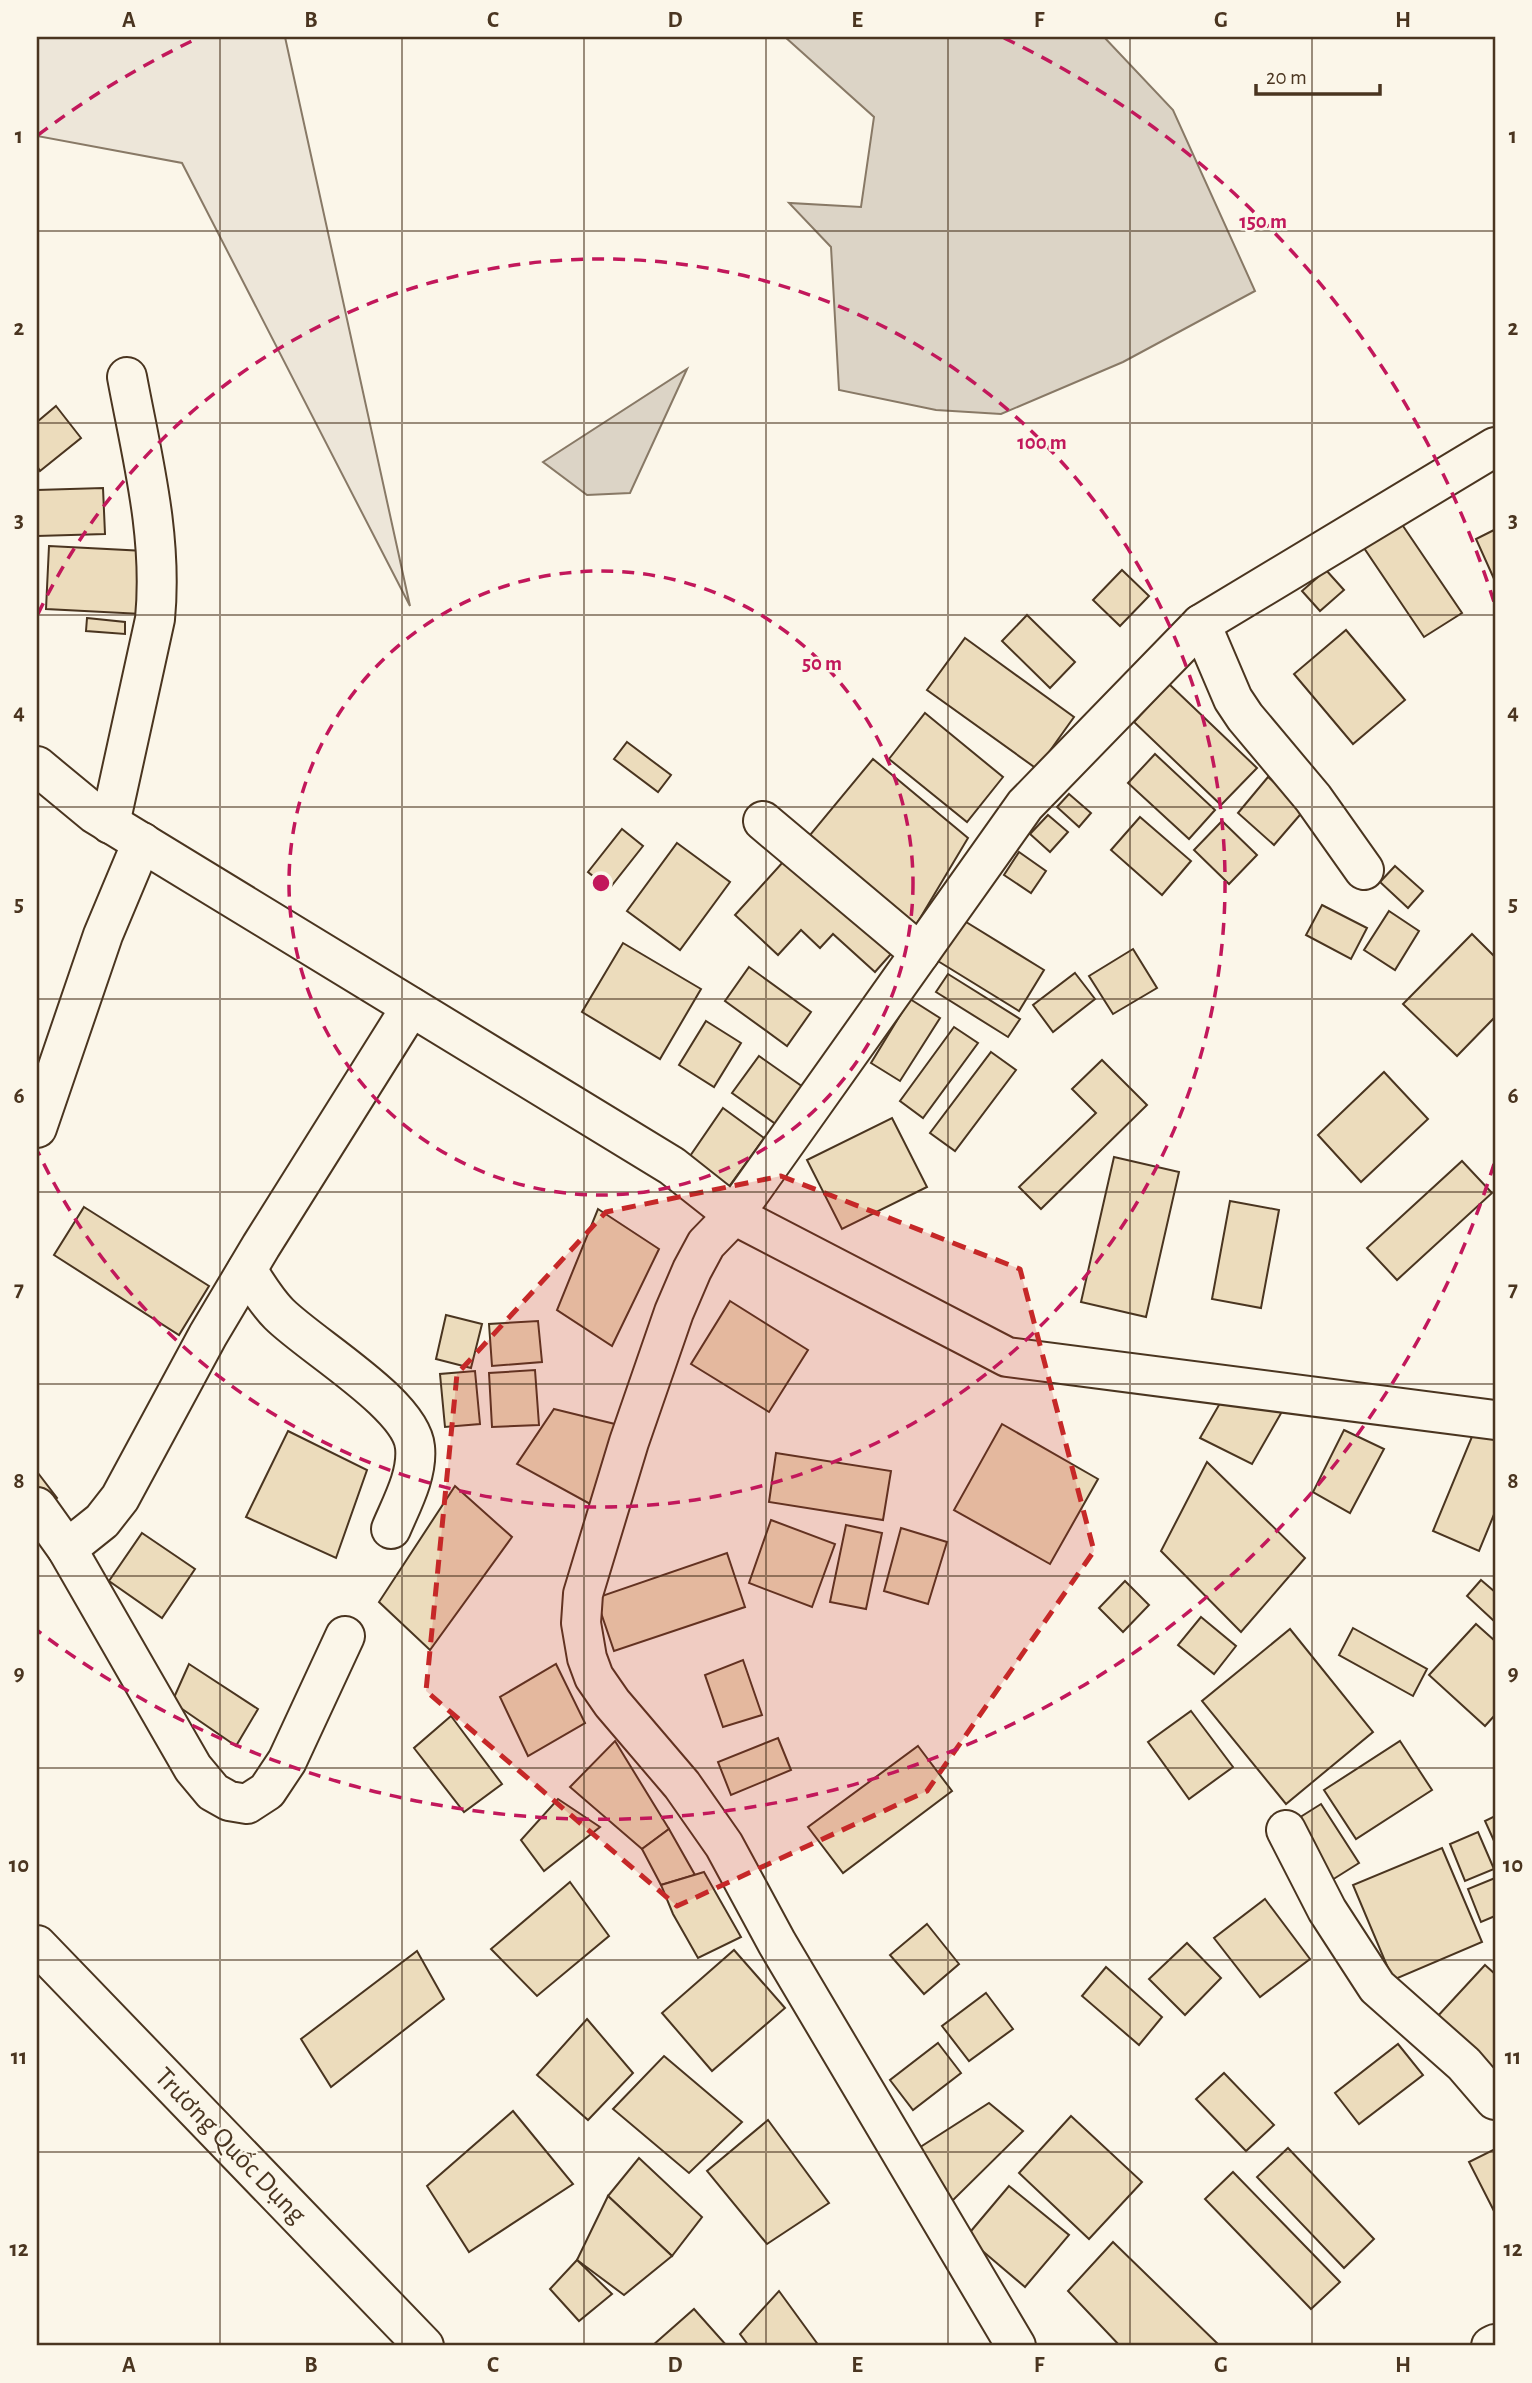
<svg xmlns="http://www.w3.org/2000/svg" width="1532" height="2383" viewBox="0 0 1532 2383" font-family="'Alegreya Sans',sans-serif">
  <rect width="100%" height="100%" fill="#fbf6e9"/>
  <path fill="#ede6d9" stroke="#887966" stroke-width="2" d="M 37,37 L 285,37 L 410,606 L 182,163 L 37,136 Z"/>
  <g fill="#dcd4c6" stroke="#887966" stroke-width="2">
    <path d="M 785,37 L 1104,37 L 1173,110 L 1255,291 L 1123,362 L 1001,414 L 936,410 L 839,390 L 831,247 L 789,203 L 861,207 L 874,117 Z"/>
    <path d="M 687,369 L 630,493 L 587,495 L 543,462 Z"/>
  </g>
  <g fill="#ecdcbc" stroke="#4a3520" stroke-width="2">
    <path d="M 56,406 L 81,438 L 40,471 L 37,466 L 37,422 Z"/>
    <path d="M 103,488 L 105,534 L 37,536 L 37,490 Z"/>
    <path d="M 1401,523 L 1462,613 L 1424,637 L 1364,548 Z"/>
    <path d="M 1494,530 L 1495,533 L 1495,581 L 1476,539 Z"/>
    <path d="M 49,546 L 145,551 L 142,614 L 46,609 Z"/>
    <path d="M 1122,570 L 1149,596 L 1120,626 L 1093,600 Z"/>
    <path d="M 1326,570 L 1344,590 L 1320,611 L 1302,591 Z"/>
    <path d="M 1027,615 L 1075,662 L 1050,688 L 1002,641 Z"/>
    <path d="M 87,618 L 125,622 L 125,634 L 86,631 Z"/>
    <path d="M 1346,630 L 1405,700 L 1353,744 L 1294,674 Z"/>
    <path d="M 965,638 L 1074,717 L 1037,769 L 927,690 Z"/>
    <path d="M 1169,684 L 1257,768 L 1221,805 L 1134,722 Z"/>
    <path d="M 925,713 L 1003,777 L 967,822 L 889,759 Z"/>
    <path d="M 627,742 L 671,775 L 658,792 L 614,759 Z"/>
    <path d="M 1155,754 L 1215,810 L 1189,839 L 1128,783 Z"/>
    <path d="M 873,759 L 968,838 L 913,930 L 805,841 Z"/>
    <path d="M 1268,777 L 1305,809 L 1274,845 L 1238,813 Z"/>
    <path d="M 1069,794 L 1091,813 L 1079,827 L 1057,807 Z"/>
    <path d="M 1048,815 L 1068,832 L 1050,852 L 1030,834 Z"/>
    <path d="M 1140,817 L 1191,861 L 1162,895 L 1111,850 Z"/>
    <path d="M 1222,821 L 1257,855 L 1229,884 L 1194,850 Z"/>
    <path d="M 622,829 L 643,846 L 609,889 L 588,872 Z"/>
    <path d="M 677,843 L 730,882 L 680,950 L 627,911 Z"/>
    <path d="M 793,851 L 898,946 L 875,972 L 833,934 L 820,948 L 801,930 L 778,955 L 735,915 Z"/>
    <path d="M 1019,852 L 1046,871 L 1031,893 L 1004,875 Z"/>
    <path d="M 1395,866 L 1423,891 L 1408,908 L 1380,882 Z"/>
    <path d="M 1322,905 L 1367,928 L 1351,959 L 1306,935 Z"/>
    <path d="M 1389,911 L 1419,931 L 1395,970 L 1364,950 Z"/>
    <path d="M 958,917 L 1044,970 L 1019,1011 L 933,958 Z"/>
    <path d="M 1472,934 L 1495,957 L 1495,1017 L 1457,1056 L 1403,1004 Z"/>
    <path d="M 623,943 L 701,989 L 660,1059 L 582,1012 Z"/>
    <path d="M 1133,949 L 1157,988 L 1113,1014 L 1089,976 Z"/>
    <path d="M 749,967 L 811,1012 L 787,1046 L 725,1001 Z"/>
    <path d="M 1075,973 L 1095,999 L 1053,1032 L 1033,1005 Z"/>
    <path d="M 948,974 L 1020,1019 L 1008,1037 L 936,992 Z"/>
    <path d="M 910,999 L 940,1018 L 900,1081 L 871,1063 Z"/>
    <path d="M 706,1021 L 741,1043 L 714,1087 L 679,1065 Z"/>
    <path d="M 954,1027 L 978,1043 L 923,1118 L 900,1101 Z"/>
    <path d="M 991,1052 L 1016,1070 L 955,1151 L 930,1133 Z"/>
    <path d="M 759,1056 L 803,1087 L 777,1125 L 732,1093 Z"/>
    <path d="M 1102,1060 L 1147,1105 L 1041,1209 L 1019,1187 L 1096,1113 L 1072,1089 Z"/>
    <path d="M 1384,1072 L 1428,1119 L 1361,1182 L 1318,1135 Z"/>
    <path d="M 723,1108 L 764,1138 L 728,1188 L 688,1159 Z"/>
    <path d="M 892,1118 L 927,1187 L 842,1229 L 807,1160 Z"/>
    <path d="M 1114,1157 L 1179,1172 L 1146,1317 L 1081,1302 Z"/>
    <path d="M 1462,1161 L 1492,1193 L 1397,1280 L 1367,1248 Z"/>
    <path d="M 1230,1201 L 1279,1210 L 1261,1308 L 1212,1299 Z"/>
    <path d="M 84,1207 L 209,1286 L 179,1335 L 54,1255 Z"/>
    <path d="M 598,1209 L 659,1249 L 612,1346 L 557,1310 Z"/>
    <path d="M 730,1301 L 808,1350 L 769,1412 L 691,1364 Z"/>
    <path d="M 446,1315 L 482,1324 L 471,1368 L 436,1359 Z"/>
    <path d="M 538,1321 L 542,1362 L 492,1366 L 489,1324 Z"/>
    <path d="M 535,1370 L 539,1425 L 492,1427 L 489,1373 Z"/>
    <path d="M 475,1371 L 480,1424 L 445,1427 L 440,1374 Z"/>
    <path d="M 1223,1398 L 1284,1408 L 1252,1464 L 1200,1438 Z"/>
    <path d="M 554,1409 L 619,1425 L 592,1505 L 517,1464 Z"/>
    <path d="M 1478,1422 L 1495,1430 L 1495,1512 L 1479,1551 L 1433,1531 Z"/>
    <path d="M 1002,1424 L 1098,1479 L 1050,1564 L 954,1510 Z"/>
    <path d="M 1344,1430 L 1384,1449 L 1350,1513 L 1313,1492 Z"/>
    <path d="M 288,1431 L 367,1470 L 336,1558 L 246,1517 Z"/>
    <path d="M 776,1453 L 891,1471 L 883,1520 L 769,1502 Z"/>
    <path d="M 1207,1462 L 1305,1558 L 1241,1632 L 1161,1551 Z"/>
    <path d="M 38,1473 L 57,1498 L 37,1518 L 37,1474 Z"/>
    <path d="M 455,1486 L 512,1537 L 430,1650 L 379,1602 Z"/>
    <path d="M 771,1520 L 835,1544 L 812,1607 L 749,1583 Z"/>
    <path d="M 846,1525 L 882,1533 L 866,1609 L 830,1602 Z"/>
    <path d="M 901,1528 L 947,1542 L 928,1604 L 884,1591 Z"/>
    <path d="M 142,1533 L 195,1569 L 162,1618 L 109,1581 Z"/>
    <path d="M 727,1553 L 745,1607 L 614,1651 L 596,1598 Z"/>
    <path d="M 1481,1580 L 1495,1592 L 1494,1621 L 1467,1596 Z"/>
    <path d="M 1125,1581 L 1149,1605 L 1123,1632 L 1099,1608 Z"/>
    <path d="M 1201,1617 L 1236,1646 L 1214,1674 L 1178,1645 Z"/>
    <path d="M 1476,1624 L 1495,1641 L 1495,1715 L 1485,1726 L 1429,1675 Z"/>
    <path d="M 1353,1628 L 1427,1669 L 1413,1696 L 1339,1655 Z"/>
    <path d="M 1290,1629 L 1373,1732 L 1286,1804 L 1202,1701 Z"/>
    <path d="M 743,1660 L 762,1715 L 723,1727 L 705,1675 Z"/>
    <path d="M 189,1664 L 258,1709 L 236,1746 L 172,1702 Z"/>
    <path d="M 556,1664 L 585,1723 L 528,1756 L 500,1697 Z"/>
    <path d="M 1191,1711 L 1233,1767 L 1189,1799 L 1148,1742 Z"/>
    <path d="M 451,1716 L 502,1784 L 464,1812 L 414,1748 Z"/>
    <path d="M 778,1738 L 791,1770 L 731,1795 L 718,1762 Z"/>
    <path d="M 615,1741 L 669,1829 L 642,1849 L 570,1787 Z"/>
    <path d="M 1400,1741 L 1432,1790 L 1356,1839 L 1324,1790 Z"/>
    <path d="M 918,1746 L 952,1791 L 843,1873 L 808,1827 Z"/>
    <path d="M 558,1799 L 600,1827 L 544,1871 L 521,1840 Z"/>
    <path d="M 1321,1804 L 1359,1863 L 1332,1880 L 1294,1821 Z"/>
    <path d="M 1495,1816 L 1495,1843 L 1485,1821 Z"/>
    <path d="M 669,1829 L 695,1875 L 661,1885 L 642,1849 Z"/>
    <path d="M 1478,1832 L 1494,1869 L 1465,1881 L 1450,1844 Z"/>
    <path d="M 1442,1848 L 1482,1942 L 1393,1980 L 1353,1885 Z"/>
    <path d="M 704,1872 L 741,1937 L 698,1958 L 673,1914 L 661,1885 Z"/>
    <path d="M 1495,1878 L 1495,1916 L 1481,1922 L 1468,1889 Z"/>
    <path d="M 570,1882 L 609,1936 L 537,1996 L 491,1949 Z"/>
    <path d="M 1265,1899 L 1310,1959 L 1260,1997 L 1214,1938 Z"/>
    <path d="M 927,1924 L 959,1964 L 924,1994 L 890,1955 Z"/>
    <path d="M 1187,1943 L 1221,1978 L 1185,2015 L 1149,1979 Z"/>
    <path d="M 734,1950 L 785,2008 L 712,2071 L 662,2013 Z"/>
    <path d="M 417,1951 L 444,1999 L 331,2087 L 301,2039 Z"/>
    <path d="M 1485,1965 L 1495,1974 L 1495,2071 L 1436,2018 Z"/>
    <path d="M 1106,1967 L 1162,2017 L 1139,2045 L 1082,1996 Z"/>
    <path d="M 986,1993 L 1013,2029 L 969,2061 L 942,2026 Z"/>
    <path d="M 587,2019 L 633,2073 L 588,2120 L 537,2075 Z"/>
    <path d="M 938,2043 L 961,2073 L 913,2110 L 890,2080 Z"/>
    <path d="M 1398,2044 L 1423,2075 L 1359,2124 L 1335,2093 Z"/>
    <path d="M 664,2056 L 742,2122 L 689,2173 L 613,2109 Z"/>
    <path d="M 1224,2073 L 1274,2125 L 1246,2151 L 1196,2099 Z"/>
    <path d="M 989,2103 L 1023,2131 L 946,2207 L 911,2153 Z"/>
    <path d="M 513,2111 L 573,2184 L 469,2252 L 427,2186 Z"/>
    <path d="M 1071,2116 L 1142,2182 L 1089,2239 L 1019,2173 Z"/>
    <path d="M 768,2120 L 829,2203 L 767,2244 L 707,2171 Z"/>
    <path d="M 1288,2148 L 1374,2239 L 1344,2268 L 1257,2177 Z"/>
    <path d="M 1495,2149 L 1495,2213 L 1469,2162 Z"/>
    <path d="M 639,2158 L 702,2217 L 672,2256 L 608,2196 Z"/>
    <path d="M 1233,2172 L 1340,2282 L 1311,2309 L 1205,2199 Z"/>
    <path d="M 1009,2186 L 1069,2235 L 1025,2287 L 966,2237 Z"/>
    <path d="M 608,2196 L 672,2256 L 624,2295 L 577,2260 Z"/>
    <path d="M 1113,2242 L 1220,2346 L 1120,2346 L 1068,2291 Z"/>
    <path d="M 577,2260 L 612,2294 L 579,2321 L 550,2289 Z"/>
    <path d="M 779,2291 L 819,2346 L 749,2346 L 740,2334 Z"/>
    <path d="M 694,2309 L 727,2346 L 652,2346 Z"/>
  </g>
  <g fill="none" stroke-linecap="round" stroke-linejoin="round">
    <g stroke="#4a3520" stroke-width="42">
      <g id="minor">
        <path d="M 1201,624 L 1233,699 L 1245,717 L 1313,798 L 1364,870"/>
        <path d="M 37,766 L 95,814 L 672,1166 L 734,1215 L 1025,805 L 1201,624 L 1495,447"/>
        <path d="M 763,821 L 920,953"/>
        <path d="M 110,824 L 155,619 C 163,536 142,457 127,377"/>
        <path d="M 37,1128 L 103,935 L 142,842"/>
        <path d="M 247,1270 C 257,1285 266,1301 279,1314 C 311,1346 411,1404 415,1447 C 418,1475 401,1505 391,1529"/>
        <path d="M 37,1507 L 67,1549 L 193,1768 L 213,1792 L 229,1801 L 247,1804 L 267,1791 L 287,1761 L 345,1636"/>
        <path d="M 67,1549 L 102,1521 L 120,1498 L 208,1335 L 261,1246 L 411,1007"/>
        <path d="M 1286,1830 L 1327,1910 L 1377,1987 L 1464,2064 L 1495,2100"/>
        <path d="M 37,1945 L 424,2346"/>
        <path d="M 1016,2346 L 777,1943 L 724,1845 L 682,1785 L 612,1703 L 594,1677 L 587,1658 L 581,1623 L 583,1594 L 629,1442 L 674,1312 L 692,1270 L 706,1244 L 734,1215 L 1007,1357 L 1495,1420"/>
      </g>
    </g>
    <g stroke="#4a3520" stroke-width="42">
      <path id="major" d="M 1491,2346 L 1495,2344"/>
    </g>
    <use href="#minor" stroke="#fbf6e9" stroke-width="38"/>
    <use href="#major" stroke="#fbf6e9" stroke-width="38"/>
  </g>
  <path fill="#c62828" fill-opacity="0.2" stroke="#c62828" stroke-width="5" stroke-dasharray="14 9" stroke-linejoin="round" d="M 781,1176 L 1020,1269 L 1094,1551 L 927,1791 L 677,1906 L 426,1691 L 457,1374 L 606,1212 Z"/>
  <path fill="none" stroke="#4a3520" stroke-width="2" stroke-opacity="0.55" d="M 220,37 L 220,2346M 402,37 L 402,2346M 584,37 L 584,2346M 766,37 L 766,2346M 948,37 L 948,2346M 1130,37 L 1130,2346M 1312,37 L 1312,2346M 37,231 L 1495,231M 37,423 L 1495,423M 37,615 L 1495,615M 37,807 L 1495,807M 37,999 L 1495,999M 37,1192 L 1495,1192M 37,1384 L 1495,1384M 37,1576 L 1495,1576M 37,1768 L 1495,1768M 37,1960 L 1495,1960M 37,2152 L 1495,2152"/>
  <g fill="none" stroke="#c2185b" stroke-width="3.5" stroke-dasharray="12 9">
    <circle cx="601" cy="883" r="312"/>
    <path d="M38 614A624 624 0 1 1 38 1152"/>
    <path d="M1494 1164A936 936 0 0 1 38 1631M38 135A936 936 0 0 1 198 38M1004 38A936 936 0 0 1 1494 602"/>
  </g>
  <g text-anchor="middle" dominant-baseline="central" stroke-width="5" stroke-linejoin="round" paint-order="stroke">
    <g font-size="28" fill="#4a3520" stroke="#fbf6e9">
      <text transform="translate(230 2146) rotate(46)">Trương Quốc Dụng</text>
    </g>
  </g>
  <circle cx="601" cy="883" r="10" fill="#c2185b" stroke="#fbf6e9" stroke-width="3.5"/>
  <g font-size="21" text-anchor="middle" font-weight="bold" fill="#c2185b" stroke="#fbf6e9" stroke-width="5" stroke-linejoin="round" paint-order="stroke">
    <text x="1263" y="228">150 m</text>
    <text x="1042" y="449">100 m</text>
    <text x="822" y="670">50 m</text>
  </g>
  <rect width="1532" height="2383" fill="none" stroke="#fbf6e9" stroke-width="77"/>
  <path d="M1256 84v10h124v-10" fill="none" stroke="#4a3520" stroke-width="3.5"/>
  <text x="1266" y="84" font-size="21" fill="#4a3520" stroke="#fbf6e9" stroke-width="5" paint-order="stroke">20 m</text>
  <rect x="38" y="38" width="1456" height="2306" fill="none" stroke="#4a3520" stroke-width="2.5"/>
  <g font-size="23" text-anchor="middle" font-weight="bold" fill="#4a3520">
    <text x="129" y="27">A</text>
    <text x="311" y="27">B</text>
    <text x="493" y="27">C</text>
    <text x="675" y="27">D</text>
    <text x="857" y="27">E</text>
    <text x="1039" y="27">F</text>
    <text x="1221" y="27">G</text>
    <text x="1403" y="27">H</text>
    <text x="19" y="143">1</text>
    <text x="1513" y="143">1</text>
    <text x="19" y="335">2</text>
    <text x="1513" y="335">2</text>
    <text x="19" y="527">3</text>
    <text x="1513" y="527">3</text>
    <text x="19" y="719">4</text>
    <text x="1513" y="719">4</text>
    <text x="19" y="911">5</text>
    <text x="1513" y="911">5</text>
    <text x="19" y="1103">6</text>
    <text x="1513" y="1103">6</text>
    <text x="19" y="1296">7</text>
    <text x="1513" y="1296">7</text>
    <text x="19" y="1488">8</text>
    <text x="1513" y="1488">8</text>
    <text x="19" y="1680">9</text>
    <text x="1513" y="1680">9</text>
    <text x="19" y="1872">10</text>
    <text x="1513" y="1872">10</text>
    <text x="19" y="2064">11</text>
    <text x="1513" y="2064">11</text>
    <text x="19" y="2256">12</text>
    <text x="1513" y="2256">12</text>
    <text x="129" y="2372">A</text>
    <text x="311" y="2372">B</text>
    <text x="493" y="2372">C</text>
    <text x="675" y="2372">D</text>
    <text x="857" y="2372">E</text>
    <text x="1039" y="2372">F</text>
    <text x="1221" y="2372">G</text>
    <text x="1403" y="2372">H</text>
  </g>
</svg>
